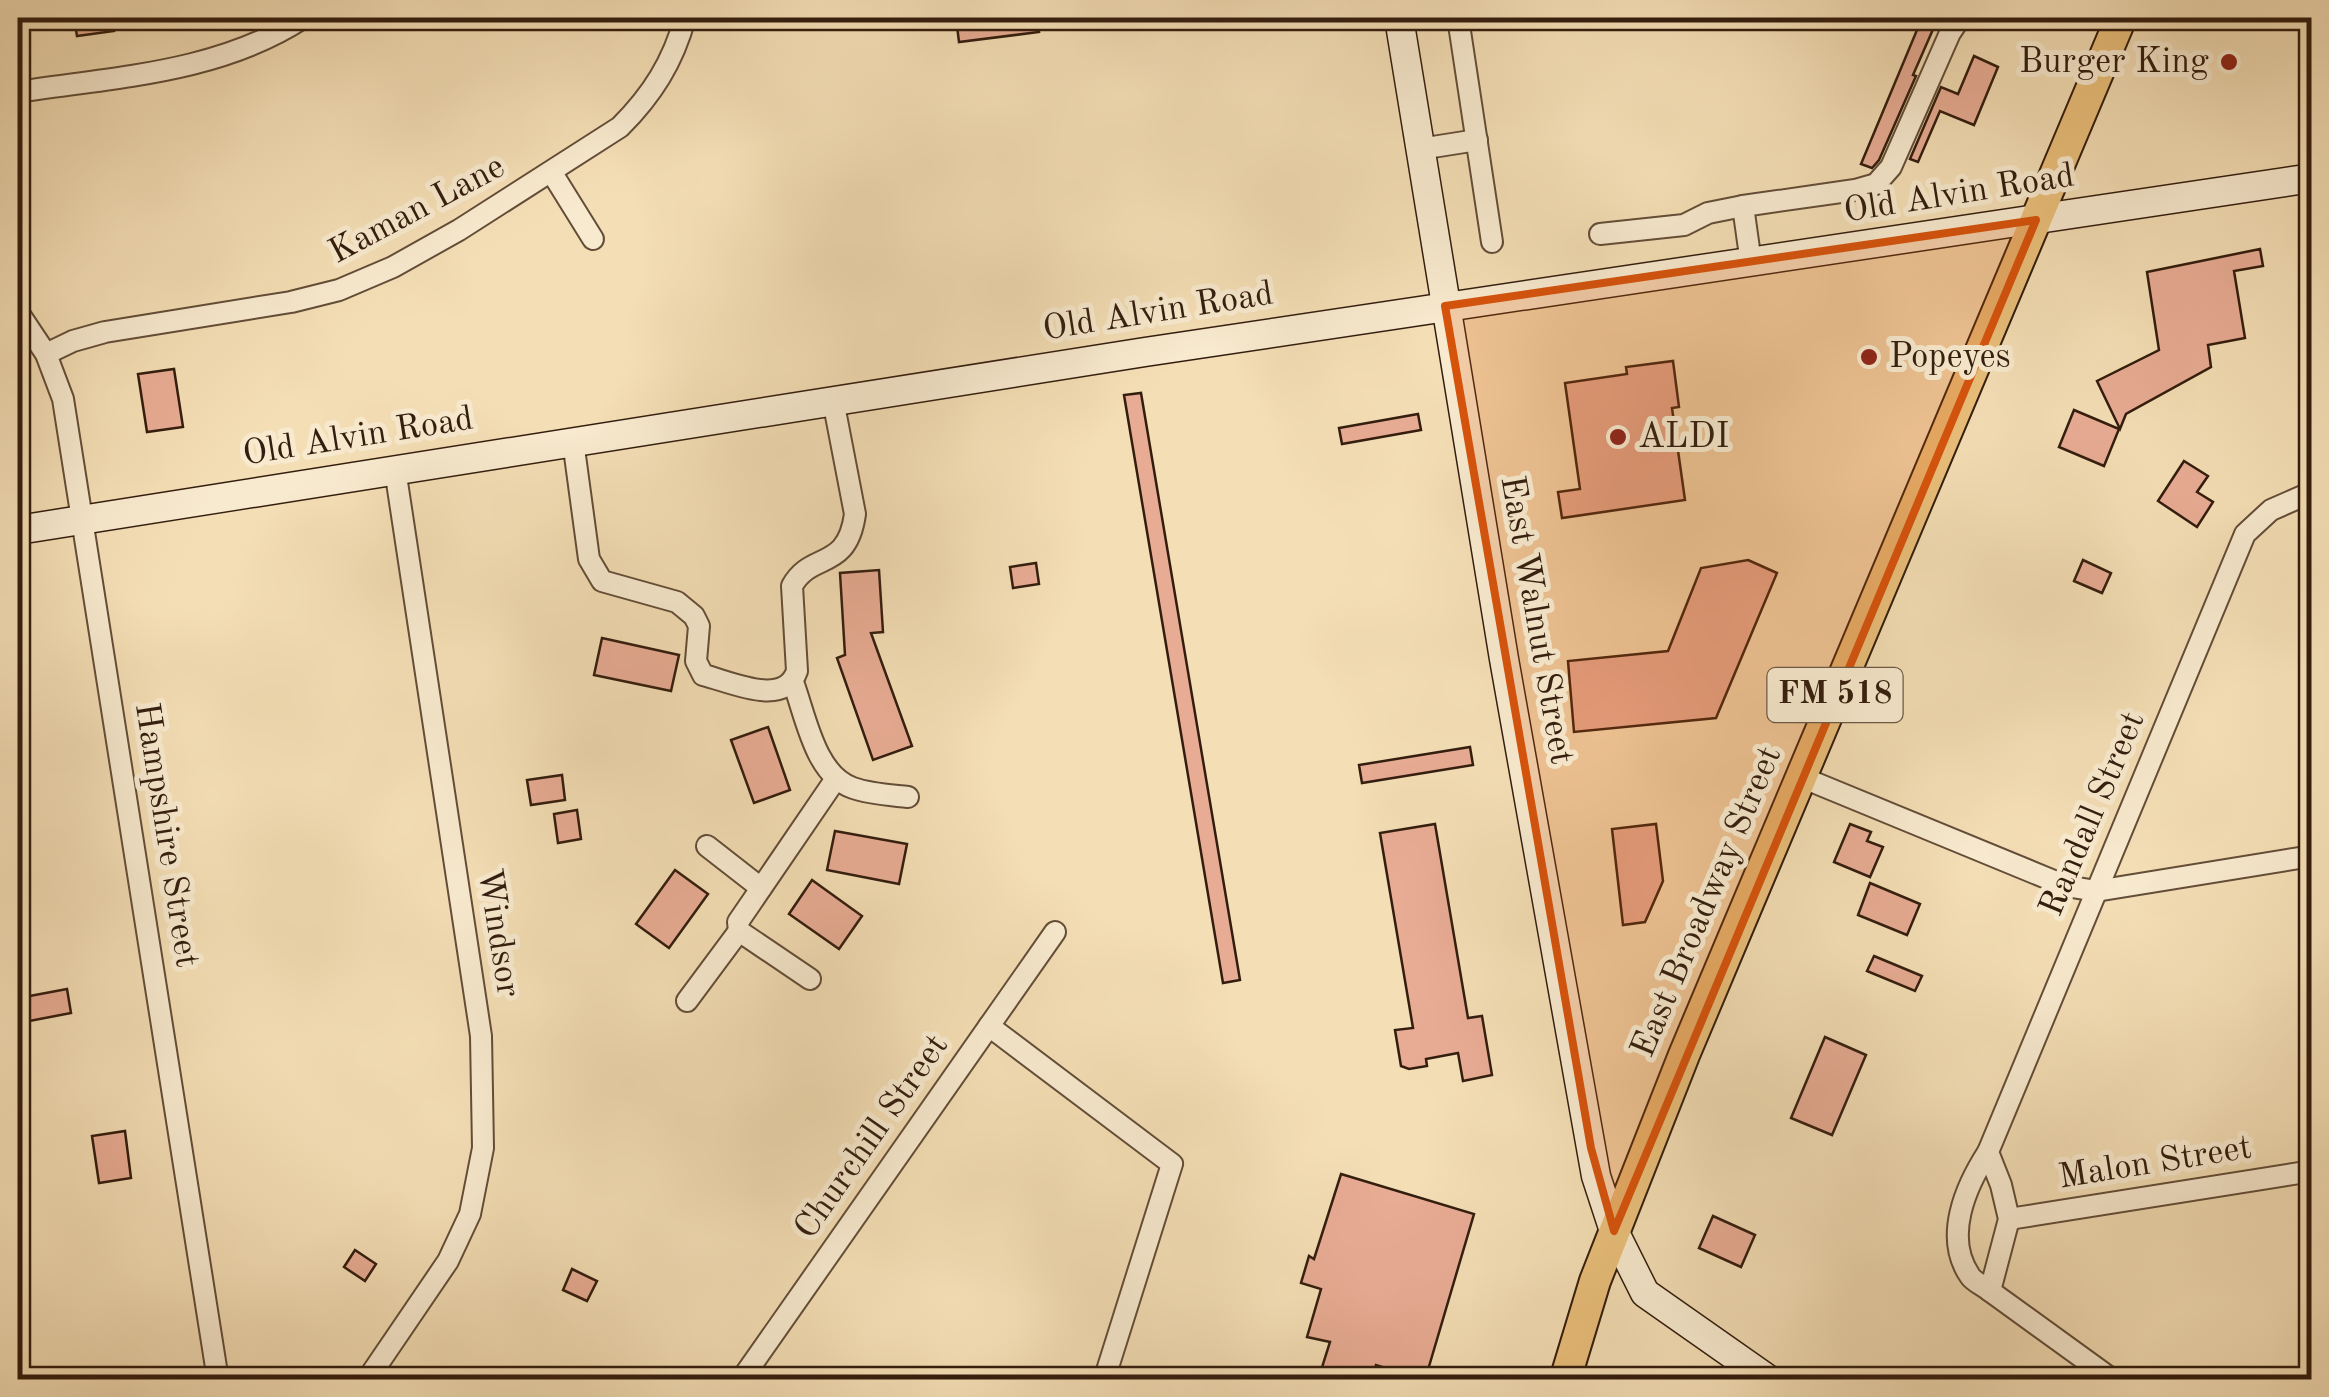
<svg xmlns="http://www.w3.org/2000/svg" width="2329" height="1397" viewBox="0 0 2329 1397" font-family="'Old Standard TT',serif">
  <rect width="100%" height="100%" fill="#f4deb5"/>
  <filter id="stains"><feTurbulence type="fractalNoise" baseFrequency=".002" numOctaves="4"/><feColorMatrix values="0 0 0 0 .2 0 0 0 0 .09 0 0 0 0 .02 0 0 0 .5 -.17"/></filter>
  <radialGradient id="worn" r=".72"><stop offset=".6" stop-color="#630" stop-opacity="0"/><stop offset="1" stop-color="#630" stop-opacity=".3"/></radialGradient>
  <g fill="#e8ac94" stroke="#331d0e" stroke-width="2.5">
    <path d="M 74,18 L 112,18 L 114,31 L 77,36 Z"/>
    <path d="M 956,18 L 1037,18 L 1039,32 L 959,42 Z"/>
    <path d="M 1922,18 L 1938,18 L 1913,75 L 1916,76 L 1879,160 L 1872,168 L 1861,164 Z"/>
    <path d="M 1974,56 L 1998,67 L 1974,125 L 1940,111 L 1918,162 L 1910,159 L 1941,87 L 1958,94 Z"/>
    <path d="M 2260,249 L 2263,266 L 2234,271 L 2245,338 L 2208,345 L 2211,367 L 2126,414 L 2120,429 L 2097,381 L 2159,350 L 2147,272 Z"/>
    <path d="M 1673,361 L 1679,407 L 1672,408 L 1685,500 L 1562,518 L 1558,492 L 1580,489 L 1565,383 L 1627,374 L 1626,367 Z"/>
    <path d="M 174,369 L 183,427 L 147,432 L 138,374 Z"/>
    <path d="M 1141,393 L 1240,980 L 1223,983 L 1124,395 Z"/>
    <path d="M 2074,410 L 2119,429 L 2104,466 L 2059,447 Z"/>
    <path d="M 1418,414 L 1421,430 L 1342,444 L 1339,428 Z"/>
    <path d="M 2184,461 L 2208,476 L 2197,492 L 2213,502 L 2197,527 L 2158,501 Z"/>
    <path d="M 1748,560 L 1777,573 L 1716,718 L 1574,732 L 1568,661 L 1668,651 L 1701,568 Z"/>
    <path d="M 2083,560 L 2111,573 L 2102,593 L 2074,581 Z"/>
    <path d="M 1036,563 L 1039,584 L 1013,588 L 1010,567 Z"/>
    <path d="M 879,570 L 883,632 L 871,633 L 912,746 L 873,760 L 837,658 L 845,655 L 840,573 Z"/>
    <path d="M 602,638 L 679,655 L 671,691 L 594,675 Z"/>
    <path d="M 768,727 L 790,790 L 754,803 L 731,740 Z"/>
    <path d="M 1470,747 L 1473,765 L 1362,783 L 1359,765 Z"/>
    <path d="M 562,775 L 565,800 L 531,805 L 527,780 Z"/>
    <path d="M 577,810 L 581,839 L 558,843 L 554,814 Z"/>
    <path d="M 1435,824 L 1468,1018 L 1482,1016 L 1492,1075 L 1463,1081 L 1458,1053 L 1426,1059 L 1427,1066 L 1409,1069 L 1401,1066 L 1395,1030 L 1413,1028 L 1380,833 Z"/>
    <path d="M 1656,824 L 1663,881 L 1645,922 L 1623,925 L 1612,829 Z"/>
    <path d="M 1850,824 L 1871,832 L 1867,841 L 1883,847 L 1870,877 L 1834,862 Z"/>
    <path d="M 835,831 L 907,844 L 899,884 L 827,870 Z"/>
    <path d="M 675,870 L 708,894 L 669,948 L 636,924 Z"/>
    <path d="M 812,880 L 862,916 L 839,949 L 789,914 Z"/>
    <path d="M 1870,883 L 1920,904 L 1907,935 L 1858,915 Z"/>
    <path d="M 1874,956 L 1922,976 L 1915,991 L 1867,971 Z"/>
    <path d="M 67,989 L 71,1013 L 24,1022 L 19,998 Z"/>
    <path d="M 1825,1037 L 1866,1055 L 1832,1135 L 1791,1118 Z"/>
    <path d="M 125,1131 L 131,1178 L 99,1183 L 92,1136 Z"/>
    <path d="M 1341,1174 L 1474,1214 L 1425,1380 L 1376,1365 L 1372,1380 L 1318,1380 L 1330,1342 L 1307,1337 L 1321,1289 L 1301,1283 L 1309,1256 L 1314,1259 Z"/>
    <path d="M 1713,1216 L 1755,1235 L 1741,1267 L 1699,1248 Z"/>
    <path d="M 355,1250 L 376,1264 L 365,1281 L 344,1267 Z"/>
    <path d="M 572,1269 L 597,1281 L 587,1301 L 563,1290 Z"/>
  </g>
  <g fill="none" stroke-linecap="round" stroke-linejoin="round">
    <g stroke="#634d38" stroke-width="24">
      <g id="street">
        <path d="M 1458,18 L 1492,242"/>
        <path d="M 18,92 C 114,77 219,73 303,18"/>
        <path d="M 1420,149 L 1477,140"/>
        <path d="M 552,173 L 593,239"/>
        <path d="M 1600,234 L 1684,225 L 1708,213 L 1743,206"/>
        <path d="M 1751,263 L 1743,206 L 1855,190 L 1876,184 L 1891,167 L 1950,33 L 1960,18"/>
        <path d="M 18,312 L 46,354 L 63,399 L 218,1380"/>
        <path d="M 46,354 L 73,341 L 105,332 L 291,302 L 339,290 L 393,267 L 459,230 L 620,127 C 652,95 673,62 685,18"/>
        <path d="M 573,441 L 589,559 L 602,581 L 677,602 L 694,616 L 699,626 L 696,661 L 703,675 C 732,682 784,708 797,671 L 792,586 C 811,551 847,572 855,514 L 833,400"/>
        <path d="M 793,682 C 806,717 815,775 853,788 C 870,794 890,795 908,797"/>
        <path d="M 1801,777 L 2066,886 L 2096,891 L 2312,856"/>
        <path d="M 707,846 L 761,888"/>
        <path d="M 810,979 L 739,931 L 738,922 L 835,780"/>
        <path d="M 687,1001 L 739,931"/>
        <path d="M 989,1026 L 1172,1164 L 1104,1380"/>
        <path d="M 1988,1152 C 1966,1186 1943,1237 1970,1276 C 1974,1282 1984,1286 1990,1291"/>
        <path d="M 2009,1219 L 2312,1171"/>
        <path d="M 367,1380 L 448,1261 L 470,1214 L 483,1148 L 481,1036 L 395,469"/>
        <path d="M 741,1380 L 1055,932"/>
        <path d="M 2113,1380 L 1990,1291 L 2009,1219 L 2001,1185 L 1988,1152 L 2245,534 L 2271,510 L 2312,492"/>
      </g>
    </g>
    <g stroke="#331d0e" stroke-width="31">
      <g id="secondary">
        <path d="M 1399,18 L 1504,659 L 1596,1176 L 1614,1231 L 1645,1293 L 1769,1380"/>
        <path d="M 18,530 L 1145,352 L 2312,178"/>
      </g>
    </g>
    <g stroke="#331d0e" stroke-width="34">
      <path id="primary" d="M 1565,1380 L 1595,1281 L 1684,1055 L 2121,18"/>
    </g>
    <use href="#street" stroke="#f8eacf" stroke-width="20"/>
    <use href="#secondary" stroke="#f8eacf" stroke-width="28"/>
    <use href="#primary" stroke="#eabf7a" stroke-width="30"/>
  </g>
  <path fill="#d6530c" fill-opacity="0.2" stroke="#d6530c" stroke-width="8" stroke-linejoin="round" d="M 2036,220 L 1614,1231 L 1591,1148 L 1445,306 Z"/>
  <g fill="#8f2418" stroke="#f8eacf" stroke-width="4">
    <circle cx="2229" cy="62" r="10"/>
    <circle cx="1869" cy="357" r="10"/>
    <circle cx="1618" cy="437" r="10"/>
  </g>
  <g text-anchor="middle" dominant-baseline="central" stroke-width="10" stroke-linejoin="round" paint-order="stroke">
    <rect fill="#f8eacf" stroke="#6e5a48" stroke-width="2.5" x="1767.5" y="668" width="135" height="54" rx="8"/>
    <g font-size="32" font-weight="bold" fill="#331d0e">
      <text x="1835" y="695">FM 518</text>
    </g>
    <g font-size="35" fill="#331d0e" stroke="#f8eacf" text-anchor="start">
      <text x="2209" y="62" text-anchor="end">Burger King</text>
      <text x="1889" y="357">Popeyes</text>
      <text x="1638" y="437">ALDI</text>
    </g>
    <g font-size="35" fill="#331d0e" stroke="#f8eacf">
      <text transform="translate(1959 194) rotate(-9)">Old Alvin Road</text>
      <text transform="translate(417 210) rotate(-28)">Kaman Lane</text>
      <text transform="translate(1158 312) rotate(-9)">Old Alvin Road</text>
      <text transform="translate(358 437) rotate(-9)">Old Alvin Road</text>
      <text transform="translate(1536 620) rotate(80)">East Walnut Street</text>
      <text transform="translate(2093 814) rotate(-67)">Randall Street</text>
      <text transform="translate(166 835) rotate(81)">Hampshire Street</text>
      <text transform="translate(1707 902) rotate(-67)">East Broadway Street</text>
      <text transform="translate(498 933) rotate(81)">Windsor</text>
      <text transform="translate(872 1137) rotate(-55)">Churchill Street</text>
      <text transform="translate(2155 1163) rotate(-9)">Malon Street</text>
    </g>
  </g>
  <rect width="2329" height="1397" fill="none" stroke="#f4deb5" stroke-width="60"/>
  <rect x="20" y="20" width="2289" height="1357" fill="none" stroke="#331d0e" stroke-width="5"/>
  <rect x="30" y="30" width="2269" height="1337" fill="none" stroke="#331d0e" stroke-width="2.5"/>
  <rect width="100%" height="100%" filter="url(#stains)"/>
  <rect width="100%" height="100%" fill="url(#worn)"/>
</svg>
